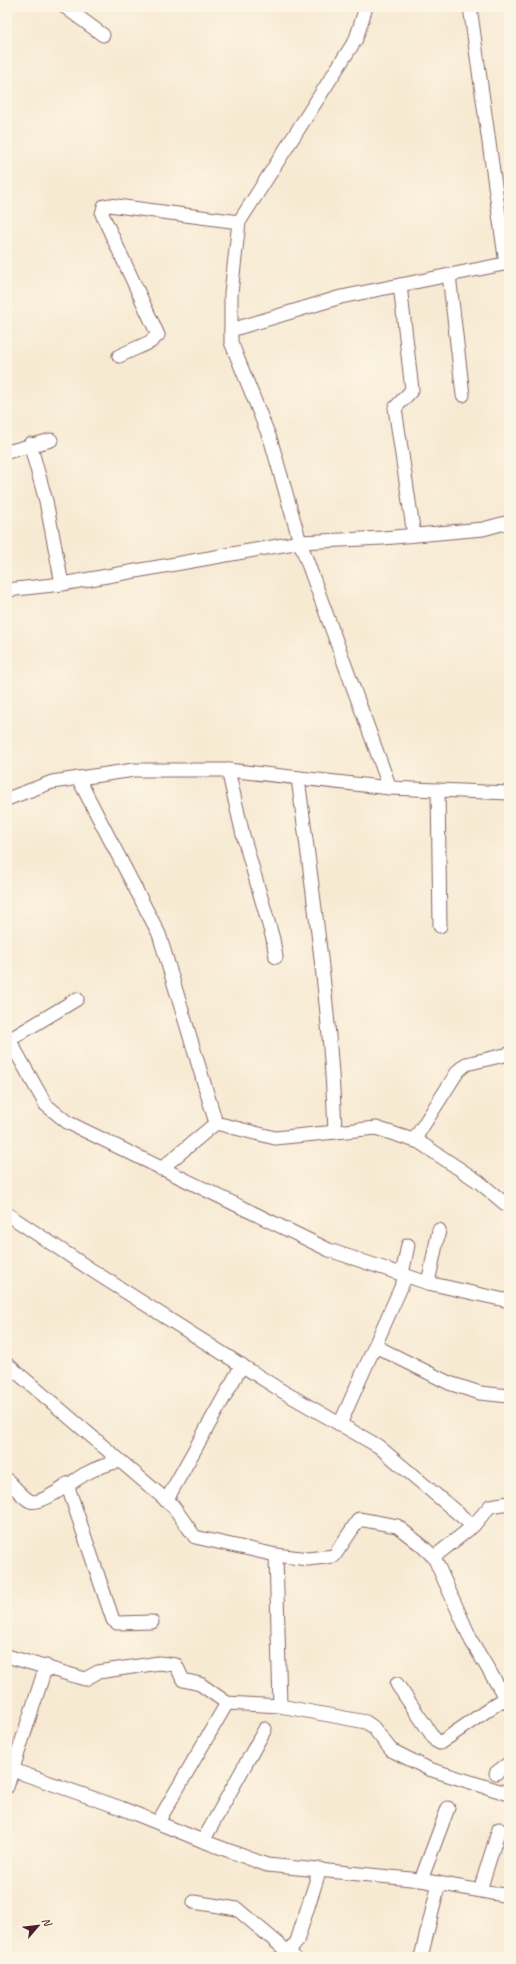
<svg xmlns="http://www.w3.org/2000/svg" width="516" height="1964" viewBox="0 0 516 1964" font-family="Caveat,sans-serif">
  <rect width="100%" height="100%" fill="#fcf5e5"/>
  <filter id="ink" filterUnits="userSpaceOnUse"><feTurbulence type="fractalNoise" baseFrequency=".025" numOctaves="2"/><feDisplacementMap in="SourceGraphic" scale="8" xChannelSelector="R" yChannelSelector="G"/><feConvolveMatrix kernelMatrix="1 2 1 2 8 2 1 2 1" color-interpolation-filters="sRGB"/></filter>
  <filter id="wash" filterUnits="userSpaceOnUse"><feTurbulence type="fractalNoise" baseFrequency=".012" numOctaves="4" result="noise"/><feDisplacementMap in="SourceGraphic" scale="16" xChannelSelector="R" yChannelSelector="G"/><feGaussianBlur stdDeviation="0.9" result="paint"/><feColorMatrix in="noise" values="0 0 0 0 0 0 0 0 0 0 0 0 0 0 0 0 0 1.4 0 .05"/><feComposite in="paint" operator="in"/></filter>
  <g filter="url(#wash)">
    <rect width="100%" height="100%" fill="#f7ead3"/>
  </g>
  <g filter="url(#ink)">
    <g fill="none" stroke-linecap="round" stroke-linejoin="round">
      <g stroke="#876666" stroke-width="15">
        <g id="minor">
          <path d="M 65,7 L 103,35"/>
          <path d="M 366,7 L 356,39 L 239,222 L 231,293 L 231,342 L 271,441 L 300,542 L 390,788 L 509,793"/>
          <path d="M 470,7 L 506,264"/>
          <path d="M 449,275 L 463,395"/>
          <path d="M 400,285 L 412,390 L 395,408 L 414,535"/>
          <path d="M 231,330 L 341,297 L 509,263"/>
          <path d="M 119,356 L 150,342 L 158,335 L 102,214 L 104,206 L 109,205 L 239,222"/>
          <path d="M 30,444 L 46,501 L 62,584"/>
          <path d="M 7,452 L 51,440"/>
          <path d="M 7,590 L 62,584 L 300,542 L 383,538 L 483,529 L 509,522"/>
          <path d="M 228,770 L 243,835 L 273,939 L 276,957"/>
          <path d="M 78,778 L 159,934 L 216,1123 L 161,1169"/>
          <path d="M 298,778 C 313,896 331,1013 335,1132"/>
          <path d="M 438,790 L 440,926"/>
          <path d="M 7,799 L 52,782 L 134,770 L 228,770 L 390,788"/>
          <path d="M 7,1036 L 46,1105 L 67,1122 L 329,1250 L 428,1283 L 509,1301"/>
          <path d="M 9,1040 L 77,999"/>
          <path d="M 216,1123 L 275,1138 L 376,1128 L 419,1142 L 479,1182 L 509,1207"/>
          <path d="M 414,1140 L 458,1071 L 466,1064 L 509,1054"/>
          <path d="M 7,1214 L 96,1273 L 282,1391 L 378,1446 L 473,1526 L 490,1506 L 509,1503"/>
          <path d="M 402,1274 L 408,1245"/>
          <path d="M 428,1283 L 439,1230"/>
          <path d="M 375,1346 L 449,1383 L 480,1393 L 509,1396"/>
          <path d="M 7,1364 L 173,1506 L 195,1537 L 276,1555 L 308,1559 L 334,1556 L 359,1519 L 397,1526 L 421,1545 L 434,1557 L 472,1642 L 509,1704"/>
          <path d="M 340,1424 L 406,1276"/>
          <path d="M 7,1480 C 14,1486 22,1497 30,1501 C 41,1506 74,1480 85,1474 C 96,1468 107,1464 120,1461"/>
          <path d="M 67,1484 L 113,1620 L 117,1623 L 152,1622"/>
          <path d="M 166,1501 L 242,1365"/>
          <path d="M 276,1555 L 280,1706"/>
          <path d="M 434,1557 L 473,1526"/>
          <path d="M 7,1656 L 85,1679 L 98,1672 L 159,1663 L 176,1665 L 183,1680 L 200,1684 L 227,1703 L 280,1706 L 366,1722 L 373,1727 L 391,1750 L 429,1769 L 509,1794"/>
          <path d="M 397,1684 L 436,1741 L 440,1743 L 505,1698"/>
          <path d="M 13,1770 L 121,1808 L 203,1841 L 267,1865 L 421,1880 L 509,1896"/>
          <path d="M 496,1773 L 509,1763"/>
          <path d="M 7,1787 L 46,1666"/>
          <path d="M 158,1822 L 227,1703"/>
          <path d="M 203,1841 L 265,1729"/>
          <path d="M 421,1880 L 448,1808"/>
          <path d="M 480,1890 L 499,1829"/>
          <path d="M 194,1902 L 237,1909 L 294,1957"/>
          <path d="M 289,1952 L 297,1941 L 320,1869"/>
          <path d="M 421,1957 L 439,1883"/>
        </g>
      </g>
      <use href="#minor" stroke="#fff" stroke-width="13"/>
    </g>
  </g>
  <rect width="516" height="1964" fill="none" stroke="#fcf5e5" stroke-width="24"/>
  <g transform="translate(38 1926) rotate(62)" stroke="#fcf5e5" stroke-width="3" paint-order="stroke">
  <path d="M0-3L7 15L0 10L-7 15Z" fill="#4a1f2b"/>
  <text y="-6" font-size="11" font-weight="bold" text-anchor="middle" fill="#4a1f2b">N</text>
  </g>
</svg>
